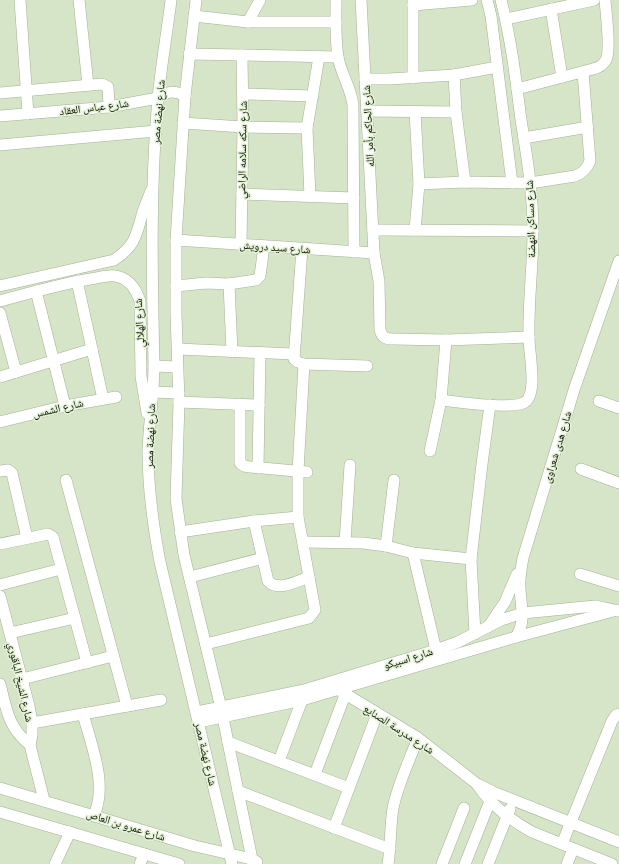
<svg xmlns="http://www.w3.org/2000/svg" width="619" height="864" font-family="Ubuntu,'Noto Naskh Arabic',sans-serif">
	<rect width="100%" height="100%" fill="#d6e4c7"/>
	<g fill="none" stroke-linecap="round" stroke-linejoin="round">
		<!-- minor casing -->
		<g stroke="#a3b195" stroke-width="12">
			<g id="minor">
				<path d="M20,0l8,114"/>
				<path d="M79,0l9,85"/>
				<path d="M171,0c-4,33 -10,66 -13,99 -8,88 -6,177 -4,265 0,29 -5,58 -6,87 0,38 5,74 12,111l72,302"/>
				<path d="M196,0l-11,96 -9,144v74l3,88 -3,97 8,56 37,153 32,156"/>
				<path d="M336,0c0,19 -1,38 2,57 3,17 13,31 15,48l1,147"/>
				<path d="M361,0l13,253 5,28 1,49c2,7 5,9 13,9l53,1 83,-3"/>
				<path d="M487,0l4,16 21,167"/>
				<path d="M413,5l59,-5"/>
				<path d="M551,9l11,68"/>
				<path d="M194,16l54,6h88"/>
				<path d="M506,19l88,-19"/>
				<path d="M248,22l12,-22"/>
				<path d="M189,54l149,3"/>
				<path d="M454,75l43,-8"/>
				<path d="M413,78v-78"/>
				<path d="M365,79h24l65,-4 2,37 9,70"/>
				<path d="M517,89l76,-20c5,-1 10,-4 13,-9 5,-10 0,-47 -1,-60"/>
				<path d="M0,93l102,-9 6,3 1,20"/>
				<path d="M243,94l70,2"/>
				<path d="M367,111l89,1"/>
				<path d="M0,116l109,-9 49,-9c9,-7 17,-8 27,-2"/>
				<path d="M183,123l60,4 64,1"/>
				<path d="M524,138l64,-11"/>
				<path d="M0,145l156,-14"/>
				<path d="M419,184l46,-2 65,1 45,-7c8,-3 12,-7 15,-15l-7,-89"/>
				<path d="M242,194l112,4"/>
				<path d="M310,196l-3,-68 12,-71"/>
				<path d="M373,230l160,1"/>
				<path d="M415,230l4,-46 -4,-72"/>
				<path d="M176,240l198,13"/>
				<path d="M241,245l2,-118 -1,-72"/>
				<path d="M302,249l-8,110 4,3 5,2 64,2"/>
				<path d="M77,281l26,118"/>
				<path d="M229,284l3,68"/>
				<path d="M0,286l114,-26c20,-13 22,-23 28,-45 2,-8 6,-16 9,-24"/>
				<path d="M176,286l30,-3 23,1 27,-4 4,-4 4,-30"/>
				<path d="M36,291l29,115"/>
				<path d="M0,301c30,-8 60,-17 90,-22 8,-1 17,-4 25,-3 14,2 21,13 25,25l1,75 6,37"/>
				<path d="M0,313l16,59"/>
				<path d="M178,349l115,5"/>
				<path d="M154,366l23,1"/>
				<path d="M0,377l92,-28"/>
				<path d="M152,392l27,1"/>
				<path d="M441,400c15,2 73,10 84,2 13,-9 4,-49 4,-64 -1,-36 4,-71 4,-107 0,-37 -6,-74 -12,-111 -5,-40 -10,-81 -20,-120"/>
				<path d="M599,401l20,7"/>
				<path d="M179,402l80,3"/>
				<path d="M240,404v59l4,3 6,1 57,5"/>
				<path d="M0,422l65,-16 51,-9"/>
				<path d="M430,451l11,-51 5,-60"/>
				<path d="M258,468l2,-114"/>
				<path d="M581,469l38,14"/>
				<path d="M0,471l8,-1 4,3 15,65"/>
				<path d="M66,480l61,226"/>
				<path d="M254,521l14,60c10,11 29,0 41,-4"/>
				<path d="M180,532l74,-11 44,-4"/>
				<path d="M303,542l60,1 23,3 27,7 58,6"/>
				<path d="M345,542l5,-77"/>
				<path d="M0,544l48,-10 5,3 34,126"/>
				<path d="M386,546l8,-66"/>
				<path d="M413,553l23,97"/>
				<path d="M580,574l39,12"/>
				<path d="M190,577l73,-19"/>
				<path d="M0,585l61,-16"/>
				<path d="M0,596l29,110 3,17v12l-2,10 14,55"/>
				<path d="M488,627l17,-25 12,-28"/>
				<path d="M10,633l65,-15"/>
				<path d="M475,634l-4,-75 11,-95 8,-59"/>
				<path d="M516,637c10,-15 5,-30 4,-48 -1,-10 1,-20 3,-31l51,-168 45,-129"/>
				<path d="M206,644l103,-26 6,-8 -17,-93v-46l6,-107"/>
				<path d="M22,679l91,-23"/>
				<path d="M0,684c7,27 8,43 30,61"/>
				<path d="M339,690l79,48 59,46 16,8 126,50"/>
				<path d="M197,712l107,-22 132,-40 22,-8 43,-22 22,-7 72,-7 24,5"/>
				<path d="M83,714c8,30 25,71 11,101"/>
				<path d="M199,722l103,-22 214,-63 101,-27"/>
				<path d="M32,723l129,-23"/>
				<path d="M228,742l121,46"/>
				<path d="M279,761l23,-61 1,-6"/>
				<path d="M315,774l30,-79"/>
				<path d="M477,784c13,21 34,36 55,48l80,32"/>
				<path d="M0,788l195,58 57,13 5,3"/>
				<path d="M238,791l152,58"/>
				<path d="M0,812l179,52"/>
				<path d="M334,828l43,-114"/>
				<path d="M562,844l50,-123 4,-6 3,-1"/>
				<path d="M55,864l15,-32"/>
				<path d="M140,864l4,-10"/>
				<path d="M388,864c3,-18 2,-37 5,-56 5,-24 16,-47 25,-70"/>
				<path d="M442,864l22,-56"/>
				<path d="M465,864l27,-68"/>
				<path d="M488,864l22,-55"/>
				<path d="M567,864l6,-15"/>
			</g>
		</g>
		<!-- minor -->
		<use href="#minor" stroke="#fff" stroke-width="11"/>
	</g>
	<g text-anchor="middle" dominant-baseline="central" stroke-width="3" stroke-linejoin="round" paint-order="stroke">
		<!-- street labels -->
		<g font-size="11" fill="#0e1309" stroke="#e3f1d4">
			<text transform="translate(94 107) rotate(-7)">شارع عباس العقاد</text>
			<text transform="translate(158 112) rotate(-85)">شارع نهضة مصر</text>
			<text transform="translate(368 126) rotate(-93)">شارع الحاكم بأمر الله</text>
			<text transform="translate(242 150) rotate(-89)">شارع سكه سلامه الراضي</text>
			<text transform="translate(530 219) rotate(-92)">شارع مساكن النهضة</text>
			<text transform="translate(275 247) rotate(4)">شارع سيد درويش</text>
			<text transform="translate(139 323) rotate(-93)">شارع الهلالي</text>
			<text transform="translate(58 408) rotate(-13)">شارع الشمس</text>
			<text transform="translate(150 436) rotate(-88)">شارع نهضة مصر</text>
			<text transform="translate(557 447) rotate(-73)">شارع هدى شعراوى</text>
			<text transform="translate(408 658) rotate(-17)">شارع اسبيكو</text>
			<text transform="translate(21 682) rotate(77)">شارع الشيخ الباقوري</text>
			<text transform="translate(399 729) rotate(33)">شارع مدرسة الصنايع</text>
			<text transform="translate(206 754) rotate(77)">شارع نهضة مصر</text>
			<text transform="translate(126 825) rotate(17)">شارع عمرو بن العاص</text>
		</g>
	</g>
</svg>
